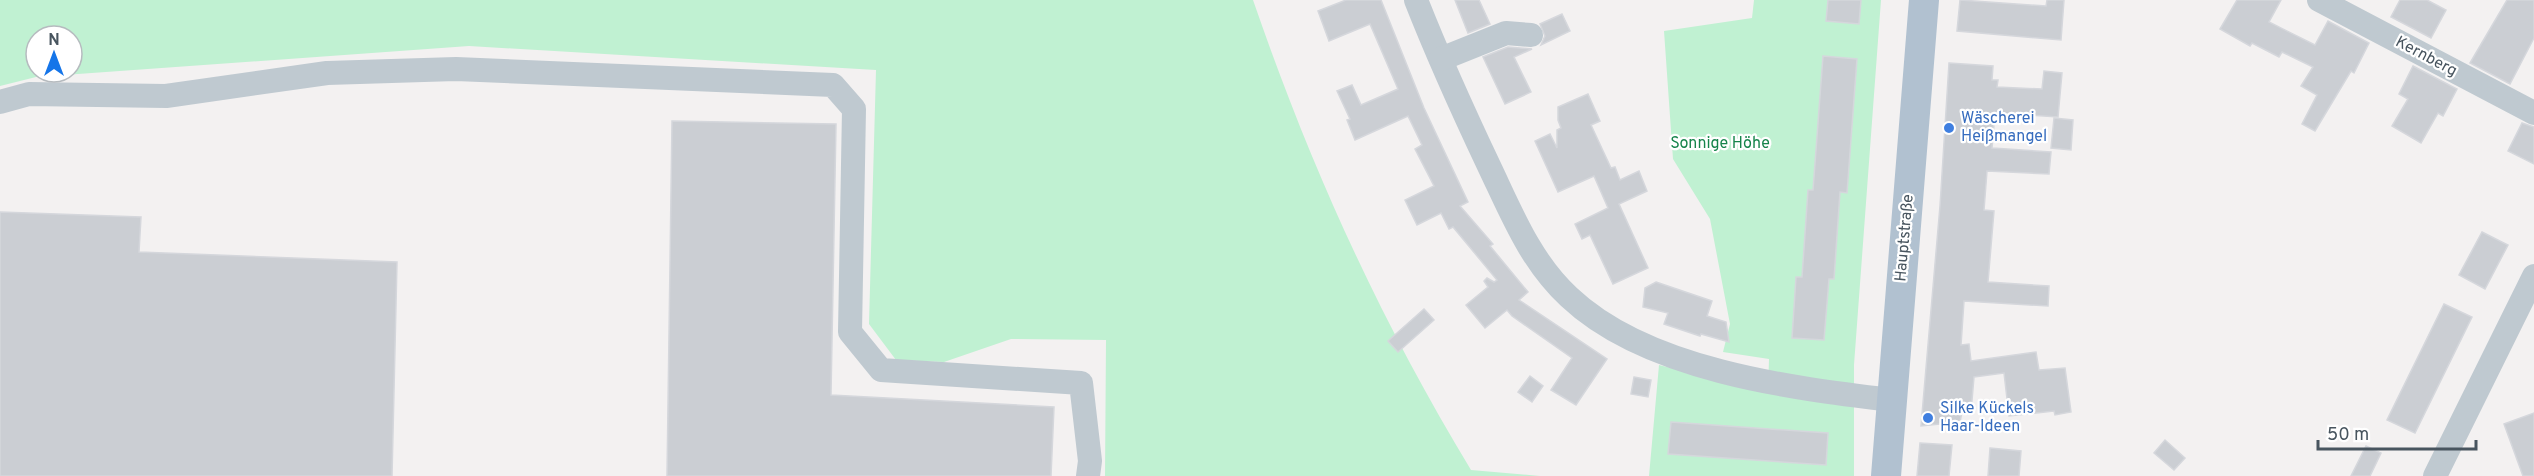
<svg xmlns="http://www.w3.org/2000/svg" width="2534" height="476" font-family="Overpass,sans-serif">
	<rect width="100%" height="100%" fill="#f3f1f1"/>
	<!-- green -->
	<g fill="#c0f1d2" fill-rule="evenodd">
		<path d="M0,0h1253c58,168 126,318 218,470l69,6h-435l1,-136 -95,-1 -67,23 -48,-2 -27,-36 7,-254 -407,-24 -433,31 -36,9zM36,36h36v36h-36z"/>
		<path d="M1754,0h127l-27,365v111h-205l10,-111 109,27 1,-33 -46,-7 7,-28 -20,-105 -37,-60 -9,-128 88,-13z"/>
	</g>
	<!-- building -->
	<g fill="#cbced3" stroke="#d5d7dc" stroke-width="1.5">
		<path d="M1346,0h35l43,108 44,94 -8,4 33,38 -3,2 38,46 -9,8 88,59 -31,46 -25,-15 21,-32 -60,-42 -5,-6 -22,18 -19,-23 22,-18 -4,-6 3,-3 7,4 3,-2 -44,-53 -4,2 -8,-16 -24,12 -12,-25 29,-14 -19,-37 7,-4 -14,-29 -53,24 -8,-20 3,-1 -13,-28 15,-6 9,20 37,-16 -28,-65 -41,17 -11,-30z"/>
		<path d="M1455,0h24l11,24 -22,9z"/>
		<path d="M1828,0h33l-2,24 -33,-3z"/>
		<path d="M1960,0l86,6 1,-6h17l-3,40 -104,-9z"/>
		<path d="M2237,0h44l-12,22 46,23 13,-24 41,22 -15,30 -3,-2 -36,60 -13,-7 15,-29 -16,-9 12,-19 -31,-15 -3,5 -27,-14 -2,3 -30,-17z"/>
		<path d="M2400,0h27l19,10 -15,28 -40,-21z"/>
		<path d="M2507,0h27v38l-24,46 -40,-21z"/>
		<path d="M1562,14l8,17 -29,14 4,-9 -5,-12z"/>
		<path d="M1508,47l24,2 -18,8 17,35 -26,12 -22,-47z"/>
		<path d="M1823,56l34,3 -10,134 -7,-1 -6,87h-5l-5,61 -32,-2 4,-61h6l6,-87h5z"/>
		<path d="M1949,63l44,3 -1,14h6l-1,7 45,2 2,-18 18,2 -4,44 -63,-4 -3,35 59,4 -2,22 -62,-3 -3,39 10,1 -6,71 61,4 -1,20 -84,-5 -3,44 8,-1 2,17 65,-9 3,18 26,-2 6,44 -16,3 -1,-4 -45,5 -5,-43 -30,4 -3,35h-9l-2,10 -39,4 19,-220z"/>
		<path d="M2413,66l44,23 -14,27 -5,-3 -17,30 -29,-17 16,-27 -9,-5z"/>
		<path d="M1588,94l12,27 -9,4 20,43 4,-1 5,13 19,-9 8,20 -28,13 29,64 -35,16 -23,-49 -8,4 -7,-15 33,-16 -14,-32 -36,16 -23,-51 15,-7 7,14v-18l4,-2 -3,-8v-13z"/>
		<path d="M2054,118l19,2 -2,30 -20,-2z"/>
		<path d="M672,121l164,3 -5,271 223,12 -3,69h-384z"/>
		<path d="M2522,123l12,4v37l-26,-13z"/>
		<path d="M0,212l141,5 -2,35 258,10 -5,214h-392z"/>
		<path d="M2482,232l26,13 -23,44 -26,-14z"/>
		<path d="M1656,282l56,19 -5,15 19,6 3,20 -28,-8 -1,2 -36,-12 4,-11 -25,-6 2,-19z"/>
		<path d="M2444,304l28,13 -57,116 -28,-13z"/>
		<path d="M1424,309l10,11 -36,32 -10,-11z"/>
		<path d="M1530,376l13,10 -11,16 -14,-10z"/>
		<path d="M1634,377l17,3 -3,17 -17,-3z"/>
		<path d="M2534,413v63h-11l-19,-52z"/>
		<path d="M1671,422l157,11 -2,32 -158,-11z"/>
		<path d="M2165,440l20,18 -11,12 -20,-17z"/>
		<path d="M1920,443l32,2 -3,31h-32z"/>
		<path d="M2366,446l15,7 -11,23h-19z"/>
		<path d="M1990,448l31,3 -2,25h-31z"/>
	</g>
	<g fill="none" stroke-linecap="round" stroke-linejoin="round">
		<!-- minor -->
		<g stroke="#bfc9d0" stroke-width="24">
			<path d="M1416,0c22,56 47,111 73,166 22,46 41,95 80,131 77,73 221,91 323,103"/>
			<path d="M2319,0l215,113"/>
			<path d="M1441,59l65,-26 25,2"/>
			<path d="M0,102l29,-8 137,2 161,-23 129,-4 377,16 21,24 -4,223 31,38 200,13 9,78 -2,15"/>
			<path d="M2435,476l99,-200"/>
		</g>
		<!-- major -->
		<path stroke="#b1c1d0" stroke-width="30" d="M1886,476l38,-476"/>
	</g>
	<!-- markers -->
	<g fill="#3f7fe0" stroke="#fff" stroke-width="2">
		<circle cx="1949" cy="128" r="6"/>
		<circle cx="1928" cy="418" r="6"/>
	</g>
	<g text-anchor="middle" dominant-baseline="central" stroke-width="4.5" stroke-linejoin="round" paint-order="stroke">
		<!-- street labels -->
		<g font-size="16" fill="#48555f" stroke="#fff">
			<text transform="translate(2426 57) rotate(28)">Kernberg</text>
			<text transform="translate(1905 238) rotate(-85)">Hauptstraße</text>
		</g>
		<!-- shop labels -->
		<g font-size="16" fill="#366cbe" stroke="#fff" text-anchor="start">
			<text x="1961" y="119">Wäscherei<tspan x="1961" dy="18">Heißmangel</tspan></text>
			<text x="1940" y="409">Silke Kückels<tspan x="1940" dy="18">Haar-Ideen</tspan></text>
		</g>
		<!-- park labels -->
		<g font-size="16" fill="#16844b" stroke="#fff">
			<text x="1720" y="144">Sonnige Höhe</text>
		</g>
	</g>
	<!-- north arrow -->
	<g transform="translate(54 54)"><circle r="28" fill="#ffffff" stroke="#b6bbbf" stroke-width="1.5"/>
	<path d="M0-4.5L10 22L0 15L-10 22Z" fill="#1575e9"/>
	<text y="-9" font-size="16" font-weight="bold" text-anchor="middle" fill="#48555f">N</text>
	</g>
	<!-- scale -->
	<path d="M2318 440v9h158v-9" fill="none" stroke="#48555f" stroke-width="3"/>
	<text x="2327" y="440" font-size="18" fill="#48555f" stroke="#ffffff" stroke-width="4.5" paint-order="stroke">50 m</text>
</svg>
